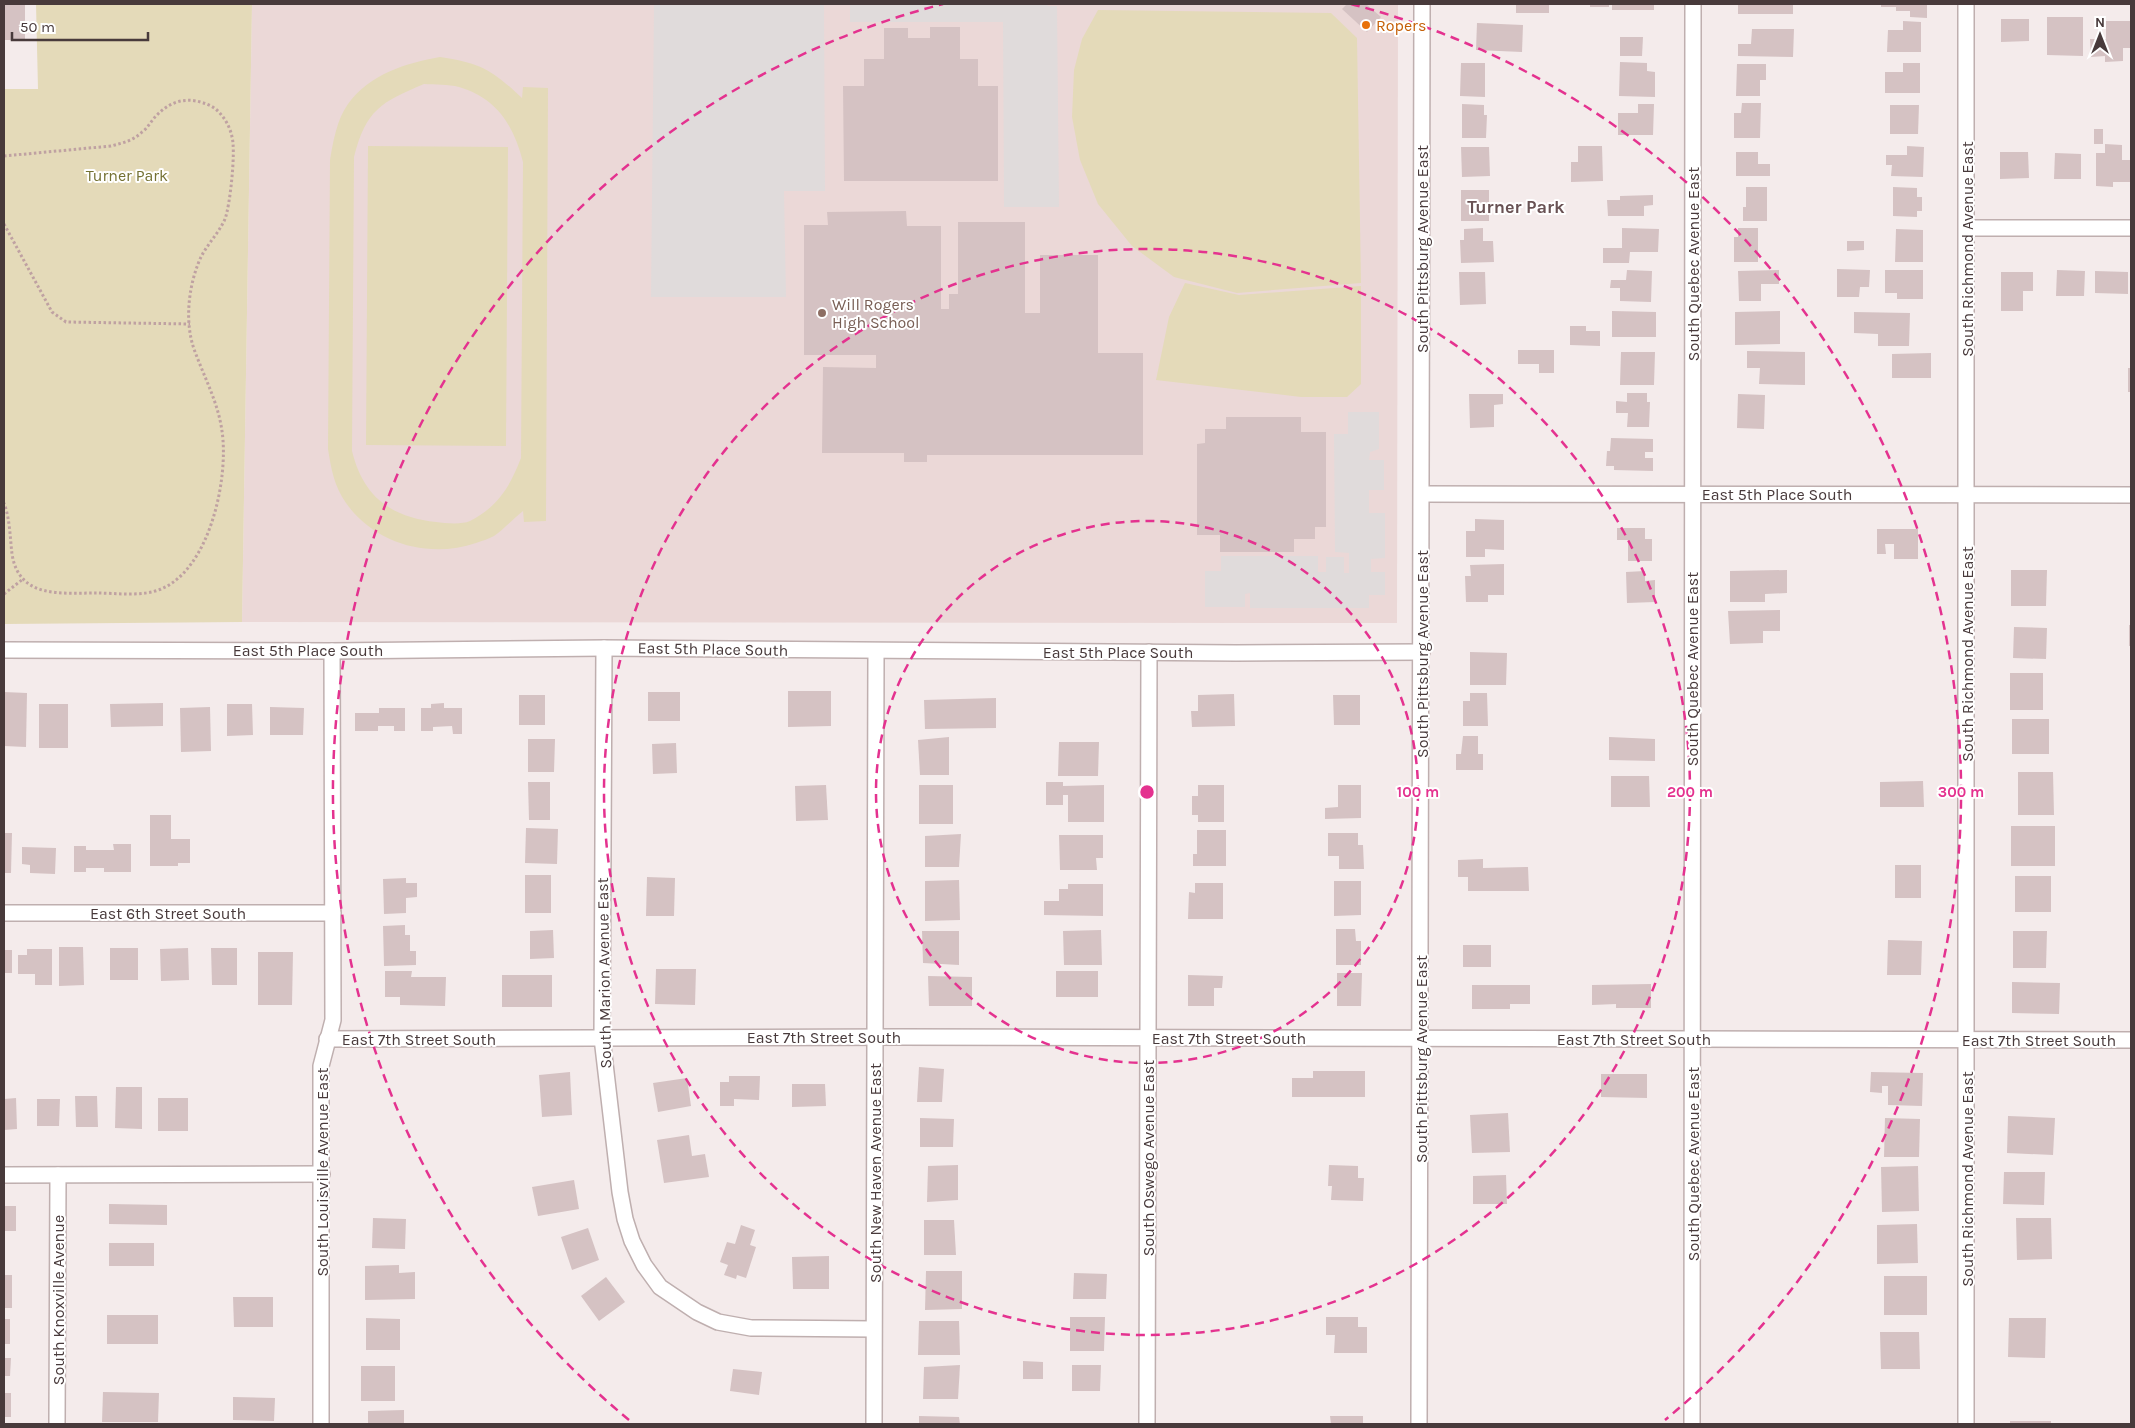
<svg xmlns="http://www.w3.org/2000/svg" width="2135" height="1428" font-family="Karla,sans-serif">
	<rect width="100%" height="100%" fill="#f4ebeb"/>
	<!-- education -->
	<path fill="#ebd8d7" d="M252,4h1146l-1,619 -1155,-1z"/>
	<!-- green -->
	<g fill="#e4dab9" fill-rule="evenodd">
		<path d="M36,4h216l-10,618 -238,2v-535h34z"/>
		<path d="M1098,10l233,3 26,25 4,245 -124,10 -63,-16 -42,-31 -34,-42 -18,-44 -8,-43 2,-47 8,-31z"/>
		<path d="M440,57c41,6 52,13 82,41l1,-11 25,1 -2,433 -22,1 -1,-11c-10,8 -19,18 -29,25 -5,3 -13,5 -18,7 -47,16 -101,1 -130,-40 -12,-17 -15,-35 -18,-54l2,-289c3,-18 7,-41 18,-56 22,-30 58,-41 92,-47zM424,84c11,1 24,0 35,3 38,11 55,39 64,75l-2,296c-11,28 -22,48 -51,63 -9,4 -25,2 -34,1 -46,-5 -73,-26 -84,-71l2,-294c12,-47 27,-55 70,-73z"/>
		<path d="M368,146l140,1 -2,299 -140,-1z"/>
		<path d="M1185,283l54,12 122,-9v98l-14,13h-46l-145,-17 13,-63z"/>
	</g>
	<!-- parking -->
	<g fill="#e0dbdb">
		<path d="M654,4h170l1,187h-41l2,106h-135z"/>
		<path d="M850,4h196l2,2h9l2,201h-55l-1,-185h-153z"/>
		<path d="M1348,412h31v37l-9,3 -1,8h15v30h-15v23h16v45l-14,1v13h14v23h-16v13h-119v-15l-5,1v13h-40v-36h16v-15h97v16h8v-15h18v16h5v-20l-14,-1 -1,-118h14z"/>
	</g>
	<!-- building -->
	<g fill="#d5c2c3">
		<rect x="4" y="4" width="21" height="36"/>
		<path d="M1347,4h19l15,13 -14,15 -25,-23z"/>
		<rect x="1516" y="4" width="33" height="9"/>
		<rect x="1590" y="4" width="19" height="3"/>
		<rect x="1612" y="4" width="42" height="6"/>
		<rect x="1738" y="4" width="55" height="10"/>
		<path d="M1881,4l46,1v13l-17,-1v-6h-14v-4h-15z"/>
		<path d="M2047,17h36v39l-36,-1z"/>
		<path d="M2001,19h28v22l-28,1z"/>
		<path d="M1903,21l18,1v30h-34l1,-22h15z"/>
		<path d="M2106,21h25v27h-8v13l-18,1v-6l-14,1 -1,-18h16z"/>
		<path d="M1477,23l46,2 -1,27 -46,-2z"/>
		<path d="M930,27h30v32h18v27h20v95h-154l-1,-95h21v-27h20v-31h24v10h22z"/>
		<path d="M1752,29h42l-1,28 -55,-1v-12h13z"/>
		<path d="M1620,37h23l-1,19h-22z"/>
		<path d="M1620,62l27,1v8l8,1v25l-36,-1z"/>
		<path d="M1461,63h24v34l-25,-1z"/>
		<path d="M1903,63h17v30h-35v-21h18z"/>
		<path d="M1737,64h29v16h-6v16h-24z"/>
		<path d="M1742,103h19l-1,35h-26v-25h7z"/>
		<path d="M1462,104l22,1v10h3l-1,23h-24z"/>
		<path d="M1638,104h16l-1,31h-35v-22h20z"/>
		<path d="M1890,105h29l-1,29h-28z"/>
		<rect x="2094" y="129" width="9" height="15"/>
		<path d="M2105,144l17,1v15h9v22h-18v5l-17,-1v-33h9z"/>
		<path d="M1578,146h24l1,35 -32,1v-20h7z"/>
		<path d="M1907,146l17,1 -1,30 -32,-1 1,-11h-6v-10h21z"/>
		<path d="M1461,147h28l1,29 -28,1z"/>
		<path d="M1736,152h22v12h12v12h-34z"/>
		<path d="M2000,152h28l1,26 -29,1z"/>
		<path d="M2055,153l26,1v25h-27z"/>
		<path d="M1746,187h21v34h-24v-14h3z"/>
		<path d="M1893,187l24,1v9h5v14h-5v6l-24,-1z"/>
		<rect x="1461" y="190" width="28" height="31"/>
		<path d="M1653,195v10l-9,1v10h-36l-1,-16h13v-4z"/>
		<path d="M906,211l1,15h34v83h8v-15h9v-72h67v91h15v-58h58v98h45v102h-216v7h-23v-9h-82l1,-86 53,1v-13h-72v-130h24l-1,-13z"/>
		<path d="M1483,228v13h10l1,21 -33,1 -1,-23h4v-11z"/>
		<path d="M1622,228l37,1 -1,23h-28l-1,11h-26v-15h19z"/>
		<path d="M1738,228h20v34h-24v-25h4z"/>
		<path d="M1896,229l27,1v32h-28z"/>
		<path d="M1847,241h17v9l-17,1z"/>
		<path d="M1837,269l33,1 -1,17h-9l-1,10h-22z"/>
		<path d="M1627,270l25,1 -1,31 -31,-1v-13h-10l1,-8h15z"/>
		<path d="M1779,270v14h-18v17h-22l-1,-30z"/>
		<path d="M1885,270h38v29h-26v-6h-12z"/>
		<path d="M2057,270l28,1 -1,25h-28z"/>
		<path d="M2095,271l33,1v22l-33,-1z"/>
		<path d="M1459,272h26l1,32 -26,1z"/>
		<path d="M2001,272h32v19h-10v20h-22z"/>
		<path d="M1612,311l44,1v25h-44z"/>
		<path d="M1780,311v33l-45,1v-33z"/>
		<path d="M1854,312l56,1 -1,33h-31v-12l-24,-1z"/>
		<path d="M1570,326h16v5h14v15l-30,-1z"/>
		<path d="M1518,350h36v23h-15v-9h-21z"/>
		<path d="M1747,351l58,1v33l-46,-1 1,-16h-13z"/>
		<path d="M1621,352h34l-1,33h-34z"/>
		<path d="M1931,353v25h-39v-24z"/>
		<rect x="2128" y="368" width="3" height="24"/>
		<path d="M1627,393h20v9h3l-1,25h-22l1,-14h-12v-12l11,1z"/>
		<path d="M1469,394h34v10l-9,1v22l-24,1z"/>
		<path d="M1738,394l27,1 -1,34 -27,-1z"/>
		<path d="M1226,417h75v15h25v95h-11v12h-21v13h-74v-17h-23v-91l8,-1v-14h21z"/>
		<path d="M1611,438l42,1v13h-8v6h8v13l-39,-1v-4h-8l1,-15h3z"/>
		<path d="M1475,519l29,1v30l-19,-1v8h-19v-26h9z"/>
		<path d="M1617,528h28v11h7v22h-24v-21h-11z"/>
		<path d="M1877,529h41v30h-24v-15h-9l1,10h-9z"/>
		<path d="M1504,564v31h-16v7h-22l-1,-26h6l-1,-11z"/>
		<path d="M1787,570v23l-22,1v8h-35v-31z"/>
		<path d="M2011,570h36l-1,36h-35z"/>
		<path d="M1645,571v10l10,-1v22l-28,1 -1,-31z"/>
		<path d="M1780,610v21h-17v12l-33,1 -2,-33z"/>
		<rect x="2129" y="625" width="2" height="21"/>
		<path d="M2014,627l33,1 -1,31 -33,-1z"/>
		<path d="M1470,652l37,1 -1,32h-36z"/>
		<rect x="2010" y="673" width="33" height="37"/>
		<path d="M788,691h43v35l-43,1z"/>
		<path d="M4,692l23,1 -1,54 -22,-1z"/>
		<rect x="648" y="692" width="32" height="29"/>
		<path d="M1470,693h17l1,33h-25v-25h7z"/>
		<path d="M1234,694l1,32 -43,1 -1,-16h7v-16z"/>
		<rect x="519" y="695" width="26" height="30"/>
		<path d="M1333,695h27v30h-26z"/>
		<path d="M996,698v30l-71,1 -1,-29z"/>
		<path d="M163,703v23l-52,1 -1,-23z"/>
		<path d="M444,703v5h18v26h-9l-1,-8 -19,1v4h-12v-23h10v-4z"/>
		<rect x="39" y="704" width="29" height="44"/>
		<path d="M227,704h25l1,31 -26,1z"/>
		<path d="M210,707l1,44 -30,1 -1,-44z"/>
		<path d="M270,707l34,1 -1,27h-33z"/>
		<path d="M379,708h26v23h-11v-5h-16v5h-23v-18h24z"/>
		<rect x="2012" y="719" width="37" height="35"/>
		<path d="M1463,736h15v18h5v16h-27v-16h5z"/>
		<path d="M949,737v38h-29l-2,-35z"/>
		<path d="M1609,737l46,2v22l-46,-1z"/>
		<path d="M528,739h27l-1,33h-26z"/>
		<path d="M1059,742h40l-1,34h-40z"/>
		<path d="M676,743l1,30 -24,1 -1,-30z"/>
		<path d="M2018,772h35l1,43h-36z"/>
		<path d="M1611,776h38l1,31h-39z"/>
		<path d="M1923,781l1,26h-44v-25z"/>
		<path d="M528,782h22v38h-21z"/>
		<path d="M1046,782h17v4l41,-1v37h-36v-27h-5v10h-17z"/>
		<path d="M826,785l2,35 -32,1 -1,-35z"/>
		<rect x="919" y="785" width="34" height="39"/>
		<path d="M1198,785h26v37h-26v-7h-6v-19h6z"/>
		<path d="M1338,785h23v33l-36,1v-11l13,-1z"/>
		<path d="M150,815h21v24h19v24h-12v3h-28z"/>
		<rect x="2011" y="826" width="44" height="40"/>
		<path d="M526,828l32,1 -1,35 -32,-1z"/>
		<path d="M1197,830h29v36h-33v-12h4z"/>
		<path d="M4,833h8l-1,40h-7z"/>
		<path d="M1328,833h30v12h5l1,24h-25v-13h-11z"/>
		<path d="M961,834l-2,33h-34v-31z"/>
		<path d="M1059,835h44v23h-7l1,12h-37z"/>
		<path d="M113,844h18v28h-27v-4h-18v4h-12v-26h12v4h28z"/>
		<path d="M22,847l34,1 -1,26 -25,-1v-8l-8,-1z"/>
		<path d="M1483,859v9l45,-1 1,24h-61v-14h-10v-17z"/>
		<rect x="1895" y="865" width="26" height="33"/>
		<rect x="525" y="875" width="26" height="38"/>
		<rect x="2015" y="876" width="36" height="36"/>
		<path d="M647,877l28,1 -1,38h-28z"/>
		<path d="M406,878v5h11v14l-11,1v15l-22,1 -1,-35z"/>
		<path d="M959,880l1,40 -35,1v-40z"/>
		<path d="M1334,881h27v34l-27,1z"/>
		<path d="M1195,883h28v36h-35l1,-27 6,1z"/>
		<path d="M1068,884h35v32l-59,-1v-14h15v-12h9z"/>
		<path d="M405,925v10h5v16h6v14l-32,1 -1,-40z"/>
		<path d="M1336,929h19l1,12h5v24h-25z"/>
		<path d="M553,930l1,28 -24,1v-28z"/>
		<path d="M1101,930l1,35h-38l-1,-34z"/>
		<path d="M922,931h37v34l-36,-2z"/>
		<path d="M2013,931h34l-1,37h-33z"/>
		<path d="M1888,940l34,1 -1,34h-34z"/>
		<rect x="1463" y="945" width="28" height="22"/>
		<path d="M59,947h24l1,38 -25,1z"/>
		<rect x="110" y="948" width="28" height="32"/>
		<path d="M188,948l1,32 -28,1 -1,-32z"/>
		<path d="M211,948h26v37h-25z"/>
		<path d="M27,949h25v36h-17v-11h-17v-19h9z"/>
		<rect x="4" y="950" width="8" height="23"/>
		<path d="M258,952h35l-1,53h-34z"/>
		<path d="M656,969h40l-1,36 -40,-1z"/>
		<path d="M385,971h27l-1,6h35l-1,29 -45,-1v-8h-15z"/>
		<rect x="1056" y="971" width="42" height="26"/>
		<path d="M1337,973h25l-1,33h-24z"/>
		<rect x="502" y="975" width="50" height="32"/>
		<path d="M1188,975l35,1 -1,12h-8v18h-26z"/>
		<path d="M928,976l44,1v29h-43z"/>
		<path d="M2012,982l48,1 -1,31 -47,-1z"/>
		<path d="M1651,984v24h-35v-4l-24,1v-20z"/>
		<path d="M1472,985h58v19h-20v5h-38z"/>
		<path d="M919,1067l25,2 -2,33h-25z"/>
		<path d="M1313,1071h52v26h-73v-19h21z"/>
		<path d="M570,1072l2,43 -30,2 -3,-42z"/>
		<path d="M1871,1072l52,1 -1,33 -34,-1v-19h-6v7l-12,-1z"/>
		<path d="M1601,1074h46v24l-46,-1z"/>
		<path d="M729,1076h31l-1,24 -25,-1v7h-14v-24h9z"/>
		<path d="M687,1078l4,28 -33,6 -5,-29z"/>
		<path d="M792,1084h33l1,22 -34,1z"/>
		<path d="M116,1087h26v42l-27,-1z"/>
		<path d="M75,1096h22l1,31h-22z"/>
		<path d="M16,1098l1,31 -13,1v-31z"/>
		<rect x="158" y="1098" width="30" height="33"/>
		<path d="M37,1099h23l-1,27h-22z"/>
		<path d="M1508,1113l2,39 -38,1 -2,-38z"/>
		<path d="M2008,1116l47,2 -2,37 -46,-2z"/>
		<path d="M920,1118l34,1 -1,28h-33z"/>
		<path d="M1885,1118l35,1 -1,38h-35z"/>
		<path d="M689,1135l3,21 13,-2 4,23 -45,6 -7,-43z"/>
		<path d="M958,1165v35l-31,2 1,-36z"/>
		<path d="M1329,1165l29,1v12h6l-1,23 -32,-1 1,-14h-4z"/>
		<path d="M1918,1166l1,45 -37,1 -1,-45z"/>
		<path d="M2004,1172h41l-1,33 -41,-1z"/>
		<path d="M1506,1175l1,29h-34v-28z"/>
		<path d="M574,1180l5,29 -41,7 -6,-29z"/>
		<path d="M109,1204l58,1v20l-58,-1z"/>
		<rect x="4" y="1206" width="12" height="25"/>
		<path d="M373,1218l33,1 -1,30 -33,-1z"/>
		<path d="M2016,1218h35l1,41 -35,1z"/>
		<path d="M924,1220h30l2,35h-32z"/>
		<path d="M1917,1224l1,39 -41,1v-39z"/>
		<path d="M741,1225l14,5 -5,15 6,2 -10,31 -9,-3 -1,4 -12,-4 4,-10 -8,-3 7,-20 8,2z"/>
		<path d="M588,1228l11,32 -27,10 -11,-33z"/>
		<rect x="109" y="1243" width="45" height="23"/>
		<path d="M829,1256v33h-36l-1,-32z"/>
		<path d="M399,1265v8l16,-1v27l-50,1v-34z"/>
		<path d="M926,1271h36v38l-37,1z"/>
		<path d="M1074,1273l33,1 -1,25h-33z"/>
		<rect x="4" y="1275" width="8" height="33"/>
		<rect x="1884" y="1276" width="43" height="39"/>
		<path d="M606,1277l19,25 -26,19 -18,-25z"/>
		<path d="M233,1297h40v30h-39z"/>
		<rect x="107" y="1315" width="51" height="29"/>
		<path d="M1070,1317h35l-1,34h-34z"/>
		<path d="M1326,1317h32v10h9v26h-33l1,-18h-9z"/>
		<path d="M366,1318l34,1v31h-34z"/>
		<path d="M2009,1318h37l-1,40 -37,-1z"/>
		<rect x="4" y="1319" width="6" height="25"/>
		<path d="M919,1321h40l1,34h-42z"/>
		<path d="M1880,1332h39l1,37h-39z"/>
		<path d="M4,1358h7l-1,18h-6z"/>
		<path d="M1023,1361l20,1v17h-20z"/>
		<path d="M960,1365l-2,34h-35l1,-32z"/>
		<path d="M1072,1365h29l-1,26h-28z"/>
		<rect x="361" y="1366" width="34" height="35"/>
		<path d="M733,1369l29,3 -3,23 -29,-4z"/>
		<path d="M103,1392l56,1 -1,29h-56z"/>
		<rect x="4" y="1393" width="7" height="24"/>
		<path d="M233,1397l42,1 -1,23 -41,-1z"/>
		<path d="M404,1410v14h-36v-13z"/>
		<path d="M919,1416l40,1 1,7h-41z"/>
		<path d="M1330,1416h33v8h-32z"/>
		<rect x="2010" y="1421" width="41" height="3"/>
	</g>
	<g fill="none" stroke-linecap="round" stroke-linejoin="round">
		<!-- minor casing -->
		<g stroke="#bfafaf" stroke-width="18">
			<g id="minor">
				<path d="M1966,4v1420"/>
				<path d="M1967,228h164"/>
				<path d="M1422,494l709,1"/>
				<path d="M604,648l-2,390 18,154 5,27 7,22 12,24 16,22 37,25 21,10 33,6 122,1"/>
				<path d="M4,650l328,1 272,-3 632,5 186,-1"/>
				<path d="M4,913h329"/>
				<path d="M327,1039l573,-2 1231,3"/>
				<path d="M4,1175l318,-1"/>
				<path d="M57,1424l1,-249"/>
				<path d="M321,1424v-358l12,-46 -1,-369"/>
				<path d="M874,1424l2,-772"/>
				<path d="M1147,1424l2,-772"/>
				<path d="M1419,1424l3,-1420"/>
				<path d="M1692,1424l1,-1420"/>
			</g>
		</g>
		<!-- path -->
		<g stroke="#bfa1a2" stroke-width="3" stroke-dasharray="2.5 2.5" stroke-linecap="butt">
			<path d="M4,156l107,-10c11,-3 22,-5 31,-14 6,-4 9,-11 14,-16 16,-17 34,-20 55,-10 11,6 19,20 21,31 4,14 -2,69 -7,82 -7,16 -21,28 -27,45 -10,26 -13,59 -4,85 10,28 24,53 28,82 7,47 -12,138 -61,158 -19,8 -45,4 -65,4 -35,0 -77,6 -84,-39 -2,-17 -2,-35 -8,-51"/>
			<path d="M4,224l48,88 14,10 124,2"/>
			<path d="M4,594l19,-15"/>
		</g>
		<!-- minor -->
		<use href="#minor" stroke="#fff" stroke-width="15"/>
	</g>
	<!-- distance rings -->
	<g fill="none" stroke="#e4328f" stroke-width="2.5" stroke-dasharray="9 6">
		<circle cx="1147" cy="792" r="271"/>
		<circle cx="1147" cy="792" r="543"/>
		<path d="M629 1420A814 814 0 0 1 943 4M1351 4A814 814 0 0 1 1665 1420"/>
	</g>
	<!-- markers -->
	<circle fill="#e8710a" stroke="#fff" stroke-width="2" cx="1366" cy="25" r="5"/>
	<circle fill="#8d6e63" stroke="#fff" stroke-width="2" cx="822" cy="313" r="5"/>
	<g text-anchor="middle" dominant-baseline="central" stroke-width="4" stroke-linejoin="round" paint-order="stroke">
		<!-- food labels -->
		<g font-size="16" fill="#c56008" stroke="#fff" text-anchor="start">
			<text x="1376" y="25">Ropers</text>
		</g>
		<!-- park labels -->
		<g font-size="16" fill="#747132" stroke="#fff">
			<text x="127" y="175">Turner Park</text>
		</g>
		<!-- street labels -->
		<g font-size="16" fill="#483a3b" stroke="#fff">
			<text transform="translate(1422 249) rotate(-90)">South Pittsburg Avenue East</text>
			<text transform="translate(1967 249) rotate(-90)">South Richmond Avenue East</text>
			<text transform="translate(1693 264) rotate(-90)">South Quebec Avenue East</text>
			<text x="1777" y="494">East 5th Place South</text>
			<text transform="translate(713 649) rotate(1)">East 5th Place South</text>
			<text x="308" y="650">East 5th Place South</text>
			<text x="1118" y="652">East 5th Place South</text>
			<text transform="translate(1422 654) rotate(-90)">South Pittsburg Avenue East</text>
			<text transform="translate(1967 654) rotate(-90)">South Richmond Avenue East</text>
			<text transform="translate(1692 669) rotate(-90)">South Quebec Avenue East</text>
			<text x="168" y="913">East 6th Street South</text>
			<text transform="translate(604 973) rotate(-91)">South Marion Avenue East</text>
			<text x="824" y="1037">East 7th Street South</text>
			<text x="1229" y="1038">East 7th Street South</text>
			<text x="419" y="1039">East 7th Street South</text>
			<text x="1634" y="1039">East 7th Street South</text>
			<text x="2039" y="1040">East 7th Street South</text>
			<text transform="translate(1421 1059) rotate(-90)">South Pittsburg Avenue East</text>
			<text transform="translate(1148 1158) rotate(-90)">South Oswego Avenue East</text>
			<text transform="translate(1693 1164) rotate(-90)">South Quebec Avenue East</text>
			<text transform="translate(322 1172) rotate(-90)">South Louisville Avenue East</text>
			<text transform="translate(875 1173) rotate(-90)">South New Haven Avenue East</text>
			<text transform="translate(1967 1179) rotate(-90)">South Richmond Avenue East</text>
			<text transform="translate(58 1300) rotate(-90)">South Knoxville Avenue</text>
		</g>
		<!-- education labels -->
		<g font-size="16" fill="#785e54" stroke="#fff" text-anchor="start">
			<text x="832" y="304">Will Rogers<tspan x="832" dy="18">High School</tspan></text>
		</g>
		<!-- neighbourhood labels -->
		<g font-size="18" font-weight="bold" fill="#695254" stroke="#fff">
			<text x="1516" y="207">Turner Park</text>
		</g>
	</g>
	<circle cx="1147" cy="792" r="8" fill="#e4328f" stroke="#fff" stroke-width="2.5"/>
	<g font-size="15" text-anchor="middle" font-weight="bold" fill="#e4328f" stroke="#fff" stroke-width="4" stroke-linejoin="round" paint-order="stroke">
		<text x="1418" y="797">100 m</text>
		<text x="1690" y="797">200 m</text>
		<text x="1961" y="797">300 m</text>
	</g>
	<!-- border -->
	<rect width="2135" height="1428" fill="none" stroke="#483a3b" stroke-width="10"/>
	<!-- north arrow -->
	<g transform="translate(2100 35)" stroke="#ffffff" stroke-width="4" paint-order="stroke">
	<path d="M0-4L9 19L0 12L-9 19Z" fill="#483a3b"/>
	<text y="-8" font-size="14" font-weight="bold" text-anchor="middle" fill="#483a3b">N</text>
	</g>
	<!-- scale -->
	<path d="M12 32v8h136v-8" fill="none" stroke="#483a3b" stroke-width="2.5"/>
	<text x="20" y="32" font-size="15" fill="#483a3b" stroke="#ffffff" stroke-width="4" paint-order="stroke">50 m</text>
</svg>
